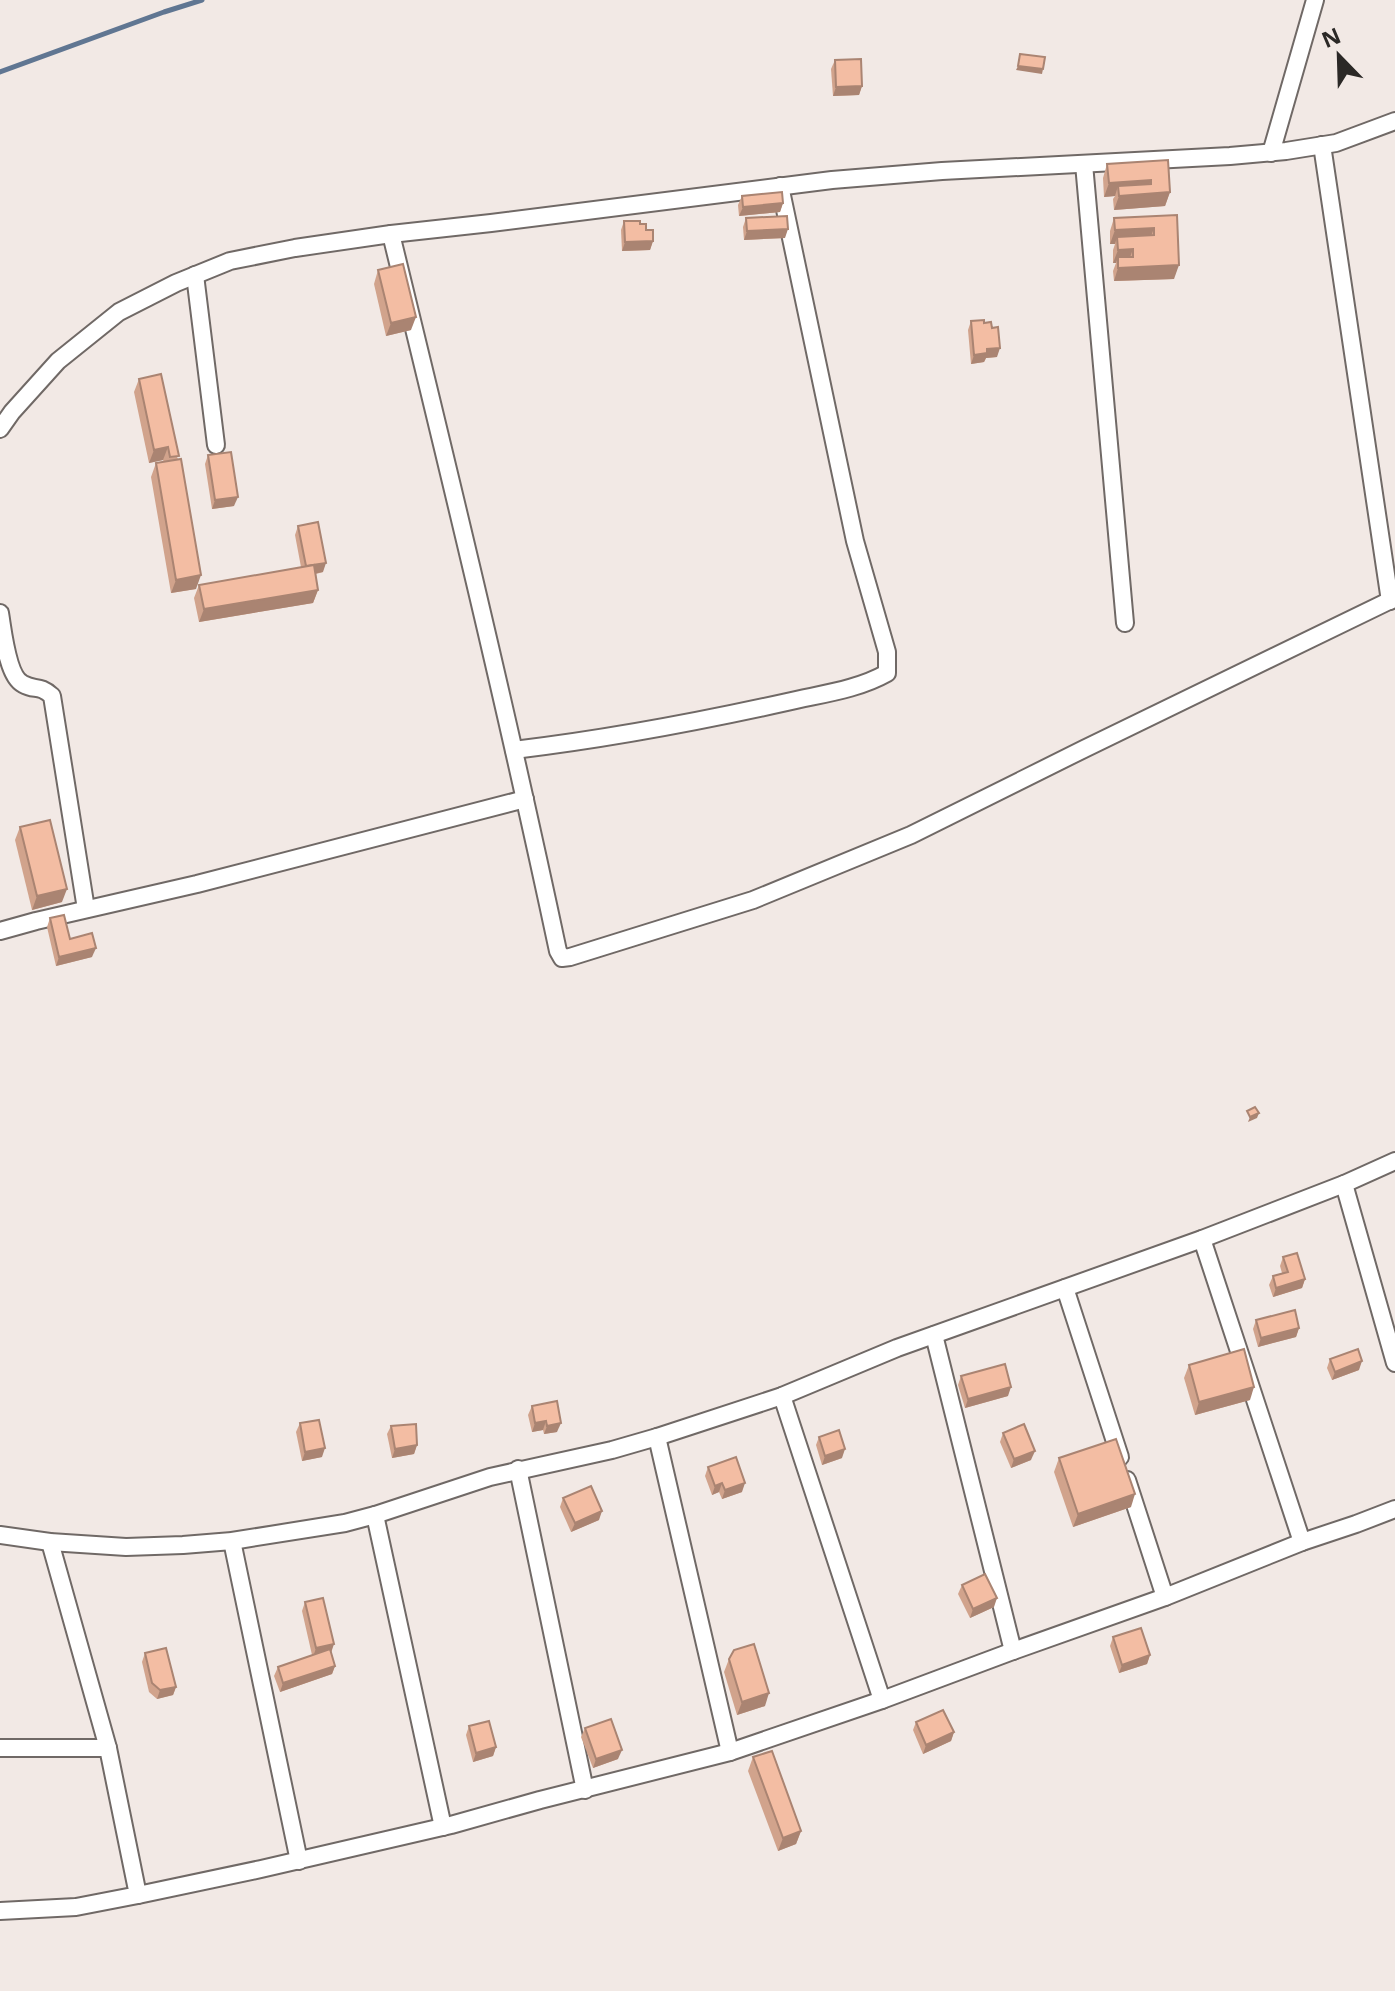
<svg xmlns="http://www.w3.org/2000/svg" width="1395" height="1991" font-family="'Noto Sans',sans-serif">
	<rect width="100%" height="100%" fill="#f2e9e5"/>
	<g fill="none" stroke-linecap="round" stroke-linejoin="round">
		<!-- stream -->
		<path stroke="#607692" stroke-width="5" d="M0,72l164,-60 38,-12"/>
		<!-- minor casing -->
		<g stroke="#706966" stroke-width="20">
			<g id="minor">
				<path d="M1322,145l68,456"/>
				<path d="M1271,153l44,-153"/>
				<path d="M1084,164l41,459"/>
				<path d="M391,234c58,238 116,477 167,717l4,7 8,-1 183,-57 158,-65 173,-86 311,-151"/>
				<path d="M195,275l21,170"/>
				<path d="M0,429l12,-17 46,-51 61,-49 57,-29 54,-22 65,-13 96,-14 100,-11 341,-43 110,-9 288,-15 56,-5 50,-8 59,-22"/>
				<path d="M0,613c3,17 7,63 23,71 12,7 16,0 29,12l34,213"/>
				<path d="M514,750c92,-11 183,-28 273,-48 34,-8 70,-12 100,-29v-21l-32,-111 -75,-355"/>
				<path d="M0,931l36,-10 161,-37 328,-85"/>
				<path d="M1344,1184l51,179"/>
				<path d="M1202,1239l100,303"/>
				<path d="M1065,1288l55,169"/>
				<path d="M934,1335l79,316"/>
				<path d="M782,1396l100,304"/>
				<path d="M657,1437l73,315"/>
				<path d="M518,1469l67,321"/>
				<path d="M1127,1480l38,117"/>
				<path d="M375,1515l68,312"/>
				<path d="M0,1535l50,7 76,5 57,-2 49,-4 113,-18 30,-8 115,-38 122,-27 45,-13 125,-41 115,-48 305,-109 142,-55 51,-23"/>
				<path d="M232,1541l67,320"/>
				<path d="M0,1748h108"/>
				<path d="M138,1895l123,-26 190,-44 89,-25 190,-48 152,-52 131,-49 152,-54 137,-55 54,-18 39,-15"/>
				<path d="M0,1911l76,-4 62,-12 -30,-147 -58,-206"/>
			</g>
		</g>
		<!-- minor -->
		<use href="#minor" stroke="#fff" stroke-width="16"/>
	</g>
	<!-- wall -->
	<g fill="#d1a38c">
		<path d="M835,60l27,26 -3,9 -26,1 -2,-27z"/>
		<path d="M1168,160l2,32 -5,14 -51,4 -1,-11 2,-3 -11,1 -1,-19 4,-14z"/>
		<path d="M742,196l41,7 -3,9 -41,4 -1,-11z"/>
		<path d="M1177,215l-3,64 -60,2 -1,-10 3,-8h-3v-13l2,-6h-5v-13l4,-13z"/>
		<path d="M746,218l39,20 -41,2 -1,-13z"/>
		<path d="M624,221l16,3 6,6 7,11 -3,9 -28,1 -1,-21z"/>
		<path d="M378,270l33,60 -25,6 -12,-52z"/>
		<path d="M971,321l26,36 -11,1 -2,4 -13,2 -3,-34z"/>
		<path d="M139,379l39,80 18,130 -25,4 -20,-116 5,-14 8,-1 -1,-2 -14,3 -15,-71z"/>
		<path d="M208,455l26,51 -22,3 -7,-45z"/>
		<path d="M298,526l25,46 -7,2 2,16 -5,13 -114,19 -5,-24 5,-13 102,-18 -6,-32z"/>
		<path d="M20,827l42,75 -30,8 -17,-70z"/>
		<path d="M50,918l20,21 22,18 -36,9 -9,-39z"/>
		<path d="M1283,1257l22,22 -3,9 -29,9 -4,-12 4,-9 9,-3 -2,-7z"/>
		<path d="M1256,1320l43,8 -3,9 -38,10 -5,-18z"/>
		<path d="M1330,1359l29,11 -27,10 -5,-12z"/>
		<path d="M1189,1365l61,35 -55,15 -11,-37z"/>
		<path d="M961,1376l47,20 -43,12 -7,-23z"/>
		<path d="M532,1406l25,26 -13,2 -1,-4 -11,2 -4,-17z"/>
		<path d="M300,1423l22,34 -20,4 -6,-29z"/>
		<path d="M391,1426l26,19 -3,9 -22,4 -5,-24z"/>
		<path d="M1003,1433l28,27 -20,8 -11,-26z"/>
		<path d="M819,1437l23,21 -20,7 -6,-20z"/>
		<path d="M1059,1458l72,49 -58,20 -19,-55z"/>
		<path d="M708,1467l34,25 -20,7 -3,-7 -7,3 -7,-19z"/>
		<path d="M563,1498l36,22 -28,12 -11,-25z"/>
		<path d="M962,1585l32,22 -24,11 -12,-24z"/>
		<path d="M305,1602l26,50 4,14 -3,8 -52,18 -6,-16 4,-9 34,-12 -10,-44z"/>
		<path d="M1113,1637l37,18 -3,9 -28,9 -9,-27z"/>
		<path d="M145,1653l31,34 -3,8 -16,4 -8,-7 -7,-30z"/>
		<path d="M729,1659l36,47 -28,9 -13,-43z"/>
		<path d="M916,1722l38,10 -3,9 -28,13 -10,-24z"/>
		<path d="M469,1726l27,21 -3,9 -20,6 -7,-27z"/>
		<path d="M585,1728l33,31 -25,9 -12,-31z"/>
		<path d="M753,1757l48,74 -5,13 -18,7 -30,-80z"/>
	</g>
	<!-- shaded-wall -->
	<g fill="#aa8472">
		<path d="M1018,66l25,3 -1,5 -26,-4z"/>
		<path d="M862,86l-3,9 -26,1 3,-9z"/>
		<path d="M1151,180l-5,13 -28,-7 -3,10 -11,1 5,-14z"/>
		<path d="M1170,192l-5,14 -51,4 5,-14z"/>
		<path d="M783,203l-3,9 -41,4 4,-9z"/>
		<path d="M1154,228l-5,14 -32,-5 -2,7h-5l5,-14z"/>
		<path d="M788,229l-3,9 -41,2 3,-9z"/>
		<path d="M653,241l-3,9 -28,1 3,-9z"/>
		<path d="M1133,249l-5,14 -10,-6 -2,6h-3l5,-13z"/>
		<path d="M1179,265l-5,14 -60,2 4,-13z"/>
		<path d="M416,317l-5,13 -25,6 5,-13z"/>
		<path d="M1000,348l-3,9 -11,1 -2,4 -13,2 3,-9 13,-6z"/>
		<path d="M168,447l-5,13 -14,3 5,-13z"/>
		<path d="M238,497l-4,9 -22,3 3,-9z"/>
		<path d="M326,563l-3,9 -20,4 3,-9z"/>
		<path d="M201,575l-5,14 -25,4 5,-13z"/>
		<path d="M318,590l-5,13 -114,19 5,-13z"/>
		<path d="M67,889l-5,13 -30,8 5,-14z"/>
		<path d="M96,948l-4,9 -36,9 3,-9z"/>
		<path d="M1259,1113l-2,5 -9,4 2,-5z"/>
		<path d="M1305,1279l-3,9 -29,9 3,-9z"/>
		<path d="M1299,1328l-3,9 -38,10 3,-9z"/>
		<path d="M1362,1361l-3,9 -27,10 3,-8z"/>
		<path d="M1011,1387l-3,9 -43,12 3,-9z"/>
		<path d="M1254,1387l-4,13 -55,15 4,-13z"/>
		<path d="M546,1421l-3,9 -11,2 3,-9z"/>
		<path d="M561,1423l-4,9 -13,2 3,-8z"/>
		<path d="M417,1445l-3,9 -22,4 3,-9z"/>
		<path d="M325,1448l-3,9 -20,4 3,-9z"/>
		<path d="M845,1449l-3,9 -20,7 3,-9z"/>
		<path d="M1035,1451l-4,9 -20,8 3,-9z"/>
		<path d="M722,1483l-3,9 -7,3 3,-9z"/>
		<path d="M745,1483l-3,9 -20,7 3,-9z"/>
		<path d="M1135,1494l-4,13 -58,20 5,-13z"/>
		<path d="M602,1511l-3,9 -28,12 4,-9z"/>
		<path d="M997,1598l-3,9 -24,11 3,-9z"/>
		<path d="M334,1644l-3,9 -18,4 3,-9z"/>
		<path d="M1150,1655l-3,9 -28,9 3,-8z"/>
		<path d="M335,1666l-3,8 -52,18 3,-9z"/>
		<path d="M176,1687l-3,8 -16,4 3,-9z"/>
		<path d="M769,1693l-4,13 -28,9 5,-13z"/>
		<path d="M954,1732l-3,9 -28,13 3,-9z"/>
		<path d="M496,1747l-3,9 -20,6 3,-9z"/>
		<path d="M622,1750l-4,9 -25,9 3,-9z"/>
		<path d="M801,1831l-5,13 -18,7 5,-13z"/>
	</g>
	<!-- building -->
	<g fill="#f3bda3" stroke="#aa8472" stroke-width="2">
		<path d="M1020,54l25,3 -2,12 -25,-3z"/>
		<path d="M861,59l1,27 -26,1 -1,-27z"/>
		<path d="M1168,160l2,32 -51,4 -1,-10 33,-2v-4l-42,3 -2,-19z"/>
		<path d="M782,192l1,11 -40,4 -1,-11z"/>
		<path d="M1177,215l2,50 -61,3v-11h15v-8l-15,1 -1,-13 37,-2v-7l-39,2 -1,-12z"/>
		<path d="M787,216l1,13 -41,2 -1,-13z"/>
		<path d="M624,221h16v3h6v6h7v11l-28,1z"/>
		<path d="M403,264l13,53 -25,6 -13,-53z"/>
		<path d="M984,320v3l7,-1 1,6 6,-1 2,21 -13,1v4l-13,2 -3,-34z"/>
		<path d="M161,374l18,82 -9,1 -2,-10 -14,3 -15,-71z"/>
		<path d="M231,452l7,45 -23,3 -7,-45z"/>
		<path d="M181,459l20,116 -25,5 -20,-117z"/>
		<path d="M318,522l8,41 -20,3 -8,-40z"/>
		<path d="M314,565l4,25 -114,19 -5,-24z"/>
		<path d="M50,820l17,69 -30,7 -17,-69z"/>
		<path d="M64,915l6,24 22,-6 4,15 -37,9 -9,-39z"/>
		<path d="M1255,1107l4,6 -9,4 -3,-6z"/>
		<path d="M1297,1253l8,26 -29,9 -3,-12 15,-4 -5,-15z"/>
		<path d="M1295,1310l4,18 -38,10 -5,-18z"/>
		<path d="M1244,1349l10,38 -55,15 -10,-37z"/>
		<path d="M1358,1349l4,12 -27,11 -5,-13z"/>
		<path d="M1005,1364l6,23 -43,12 -7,-23z"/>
		<path d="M557,1401l4,22 -14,3 -1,-5 -11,2 -3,-17z"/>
		<path d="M319,1420l6,28 -20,4 -5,-29z"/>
		<path d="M416,1424l1,21 -22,4 -4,-23z"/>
		<path d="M1024,1424l11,27 -21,8 -11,-26z"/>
		<path d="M839,1430l6,19 -20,7 -6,-19z"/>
		<path d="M1116,1439l19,55 -57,20 -19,-56z"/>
		<path d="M736,1457l9,26 -20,7 -3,-7 -7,3 -7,-19z"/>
		<path d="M591,1486l11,25 -27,12 -12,-25z"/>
		<path d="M985,1574l12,24 -24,11 -11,-24z"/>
		<path d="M323,1598l11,46 -18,4 -11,-46z"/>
		<path d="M1141,1628l9,27 -28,10 -9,-28z"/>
		<path d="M754,1644l15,49 -27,9 -13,-43 5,-9z"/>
		<path d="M166,1648l10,39 -16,3 -8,-7 -7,-30z"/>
		<path d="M330,1649l5,17 -52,17 -5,-16z"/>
		<path d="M943,1710l11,22 -28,13 -10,-23z"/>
		<path d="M611,1719l11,31 -26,9 -11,-31z"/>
		<path d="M489,1721l7,26 -20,6 -7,-27z"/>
		<path d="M772,1751l29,80 -18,7 -30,-81z"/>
	</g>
	<!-- north arrow -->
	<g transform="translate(1339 56) rotate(337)" stroke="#f2e9e5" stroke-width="6" paint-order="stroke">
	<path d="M0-6L14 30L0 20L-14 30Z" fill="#2b2826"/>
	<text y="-12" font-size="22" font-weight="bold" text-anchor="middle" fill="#2b2826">N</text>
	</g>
</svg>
